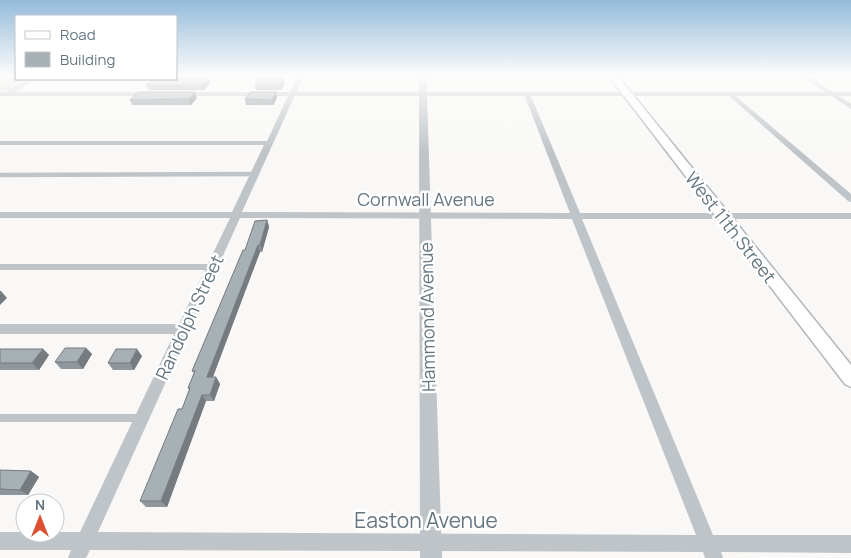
<svg xmlns="http://www.w3.org/2000/svg" width="851" height="558" font-family="Manrope,sans-serif">
	<rect width="100%" height="100%" fill="#f9f8f6"/>
	<!-- green -->
	<path fill="#d9ddd5" d="M0,75h16v4h9l-20,12h-5z"/>
	<g fill="none" stroke-linecap="round" stroke-linejoin="round">
		<!-- secondary casing -->
		<g stroke="#b2b8bc" stroke-width="3">
			<path id="secondary" d="M608,75h9l234,290v22l-6,-3z"/>
		</g>
		<!-- service-far2 -->
		<path stroke="#bfc4c8" stroke-width="4.5" d="M0,175l256,-1"/>
		<!-- service-far1 -->
		<path stroke="#bfc4c8" stroke-width="6" d="M0,267h212"/>
		<!-- service -->
		<path stroke="#bfc4c8" stroke-width="8" d="M0,418h140"/>
		<!-- minor -->
		<g fill="#bfc4c8" fill-rule="evenodd">
			<path d="M298,75h6l-62,137 328,1 -46,-119 3,-2 3,2 50,119h271v6h-269l131,316h138v18l-130,-1 2,6h-18l-2,-6 -613,-2 -4,8h-18l3,-8h-71v-18h80l94,-198h-174v-10h179l51,-106h-230v-6h232l32,-67h-264v-4h267zM240,218l332,1 124,316 -598,-3z"/>
			<path d="M799,75h8l44,29v5z"/>
			<path d="M728,93h4l119,101v8l-3,-1 -120,-106z"/>
		</g>
		<!-- tertiary -->
		<g fill="#bfc4c8" fill-rule="evenodd">
			<path d="M419,75h8v17h424v4h-424l15,462h-22l-1,-462h-242l-4,-2 4,-2h242z"/>
			<path d="M26,79h9l-19,13h139l4,2 -4,2h-155v-4h5z"/>
		</g>
		<!-- secondary -->
		<use href="#secondary" fill="#fff" fill-rule="evenodd"/>
	</g>
	<!-- wall -->
	<g fill="#90979c">
		<path d="M284,77l1,6 -4,7h-25l-1,-5z"/>
		<path d="M210,83l-6,7h-55l-3,-5z"/>
		<path d="M276,92l1,6 -4,7h-27l-1,-6z"/>
		<path d="M197,98l-6,7h-59l-2,-5z"/>
		<path d="M267,220l2,7 -7,25h-2l-47,125h3l4,7 -6,17h-8l-39,106h-21l-6,-6 42,-92 7,-19 -1,-2 6,-15 -2,-2 53,-121z"/>
		<path d="M86,348l6,6 -9,15h-22l-6,-7z"/>
		<path d="M0,349h43l6,6 -10,15h-39z"/>
		<path d="M142,356l-8,14h-21l-5,-7z"/>
		<path d="M0,470l31,1 8,6 -11,18h-28z"/>
	</g>
	<!-- shaded-wall -->
	<g fill="#757b7f">
		<path d="M208,77l2,6 -6,7 -2,-5z"/>
		<path d="M284,77l1,6 -4,7 -1,-5z"/>
		<path d="M195,92l2,6 -6,7 -2,-6z"/>
		<path d="M276,92l1,6 -4,7 -1,-5z"/>
		<path d="M267,220l2,7 -7,25 -2,-7z"/>
		<path d="M258,245l2,7 -50,132 -3,-7z"/>
		<path d="M0,291h1l6,7 -7,7z"/>
		<path d="M86,348l6,6 -9,15 -6,-7z"/>
		<path d="M43,349l6,6 -10,15 -7,-7z"/>
		<path d="M137,349l5,7 -8,14 -4,-7z"/>
		<path d="M216,377l4,7 -6,17 -4,-6z"/>
		<path d="M202,395l4,6 -39,106 -6,-6z"/>
		<path d="M31,471l8,6 -11,18 -8,-5z"/>
	</g>
	<!-- building -->
	<g fill="#a7b0b5" stroke="#757b7f">
		<path d="M261,75h3l20,2 -4,8h-25z"/>
		<path d="M176,77h32l-6,8h-56l7,-6h23z"/>
		<path d="M138,92h57l-6,7 -59,1z"/>
		<path d="M250,92h26l-4,8 -27,-1z"/>
		<path d="M267,220l-7,25h-2l-51,132h9l-6,18h-8l-41,106h-21l38,-92h4l8,-21h-2l7,-17h-3l51,-121h2l10,-29z"/>
		<path d="M65,348h21l-9,14h-22z"/>
		<path d="M0,349h43l-11,14h-32z"/>
		<path d="M116,349h21l-7,14h-22z"/>
		<path d="M0,470l31,1 -11,19 -20,-1z"/>
	</g>
	<!-- sky -->
	<linearGradient id="sky" x2="0" y2="1"><stop stop-color="#94bbdb"/><stop offset="0.49" stop-color="#fcfcfb"/><stop offset="1" stop-color="#fcfcfb" stop-opacity="0"/></linearGradient>
	<rect width="851" height="153" fill="url(#sky)"/>
	<g text-anchor="middle" dominant-baseline="central" stroke-width="5" stroke-linejoin="round" paint-order="stroke">
		<!-- street labels -->
		<g font-size="18" fill="#657680" stroke="#fff">
			<text x="426" y="199">Cornwall Avenue</text>
			<text transform="translate(731 227) rotate(52)">West 11th Street</text>
			<text transform="translate(189 317) rotate(-65)">Randolph Street</text>
			<text transform="translate(427 317) rotate(-91)">Hammond Avenue</text>
		</g>
		<!-- near-street labels -->
		<g font-size="21" fill="#657680" stroke="#fff">
			<text x="426" y="520">Easton Avenue</text>
		</g>
	</g>
	<!-- legend -->
	<rect x="15" y="15" width="162" height="65" fill="#ffffff" stroke="#c1c8cc"/>
	<rect x="25" y="31" width="25" height="8" fill="#ffffff" stroke="#c1c8cc"/>
	<text x="60" y="40" font-size="15" fill="#657680">Road</text>
	<rect x="25" y="52" width="25" height="15" fill="#a7b0b5" stroke="#c1c8cc"/>
	<text x="60" y="65" font-size="15" fill="#657680">Building</text>
	<!-- north arrow -->
	<g transform="translate(40 518)"><circle r="24" fill="#ffffff" stroke="#c1c8cc"/>
	<path d="M0-4L9 19L0 12L-9 19Z" fill="#de4f31"/>
	<text y="-8" font-size="14" font-weight="bold" text-anchor="middle" fill="#657680">N</text>
	</g>
</svg>
